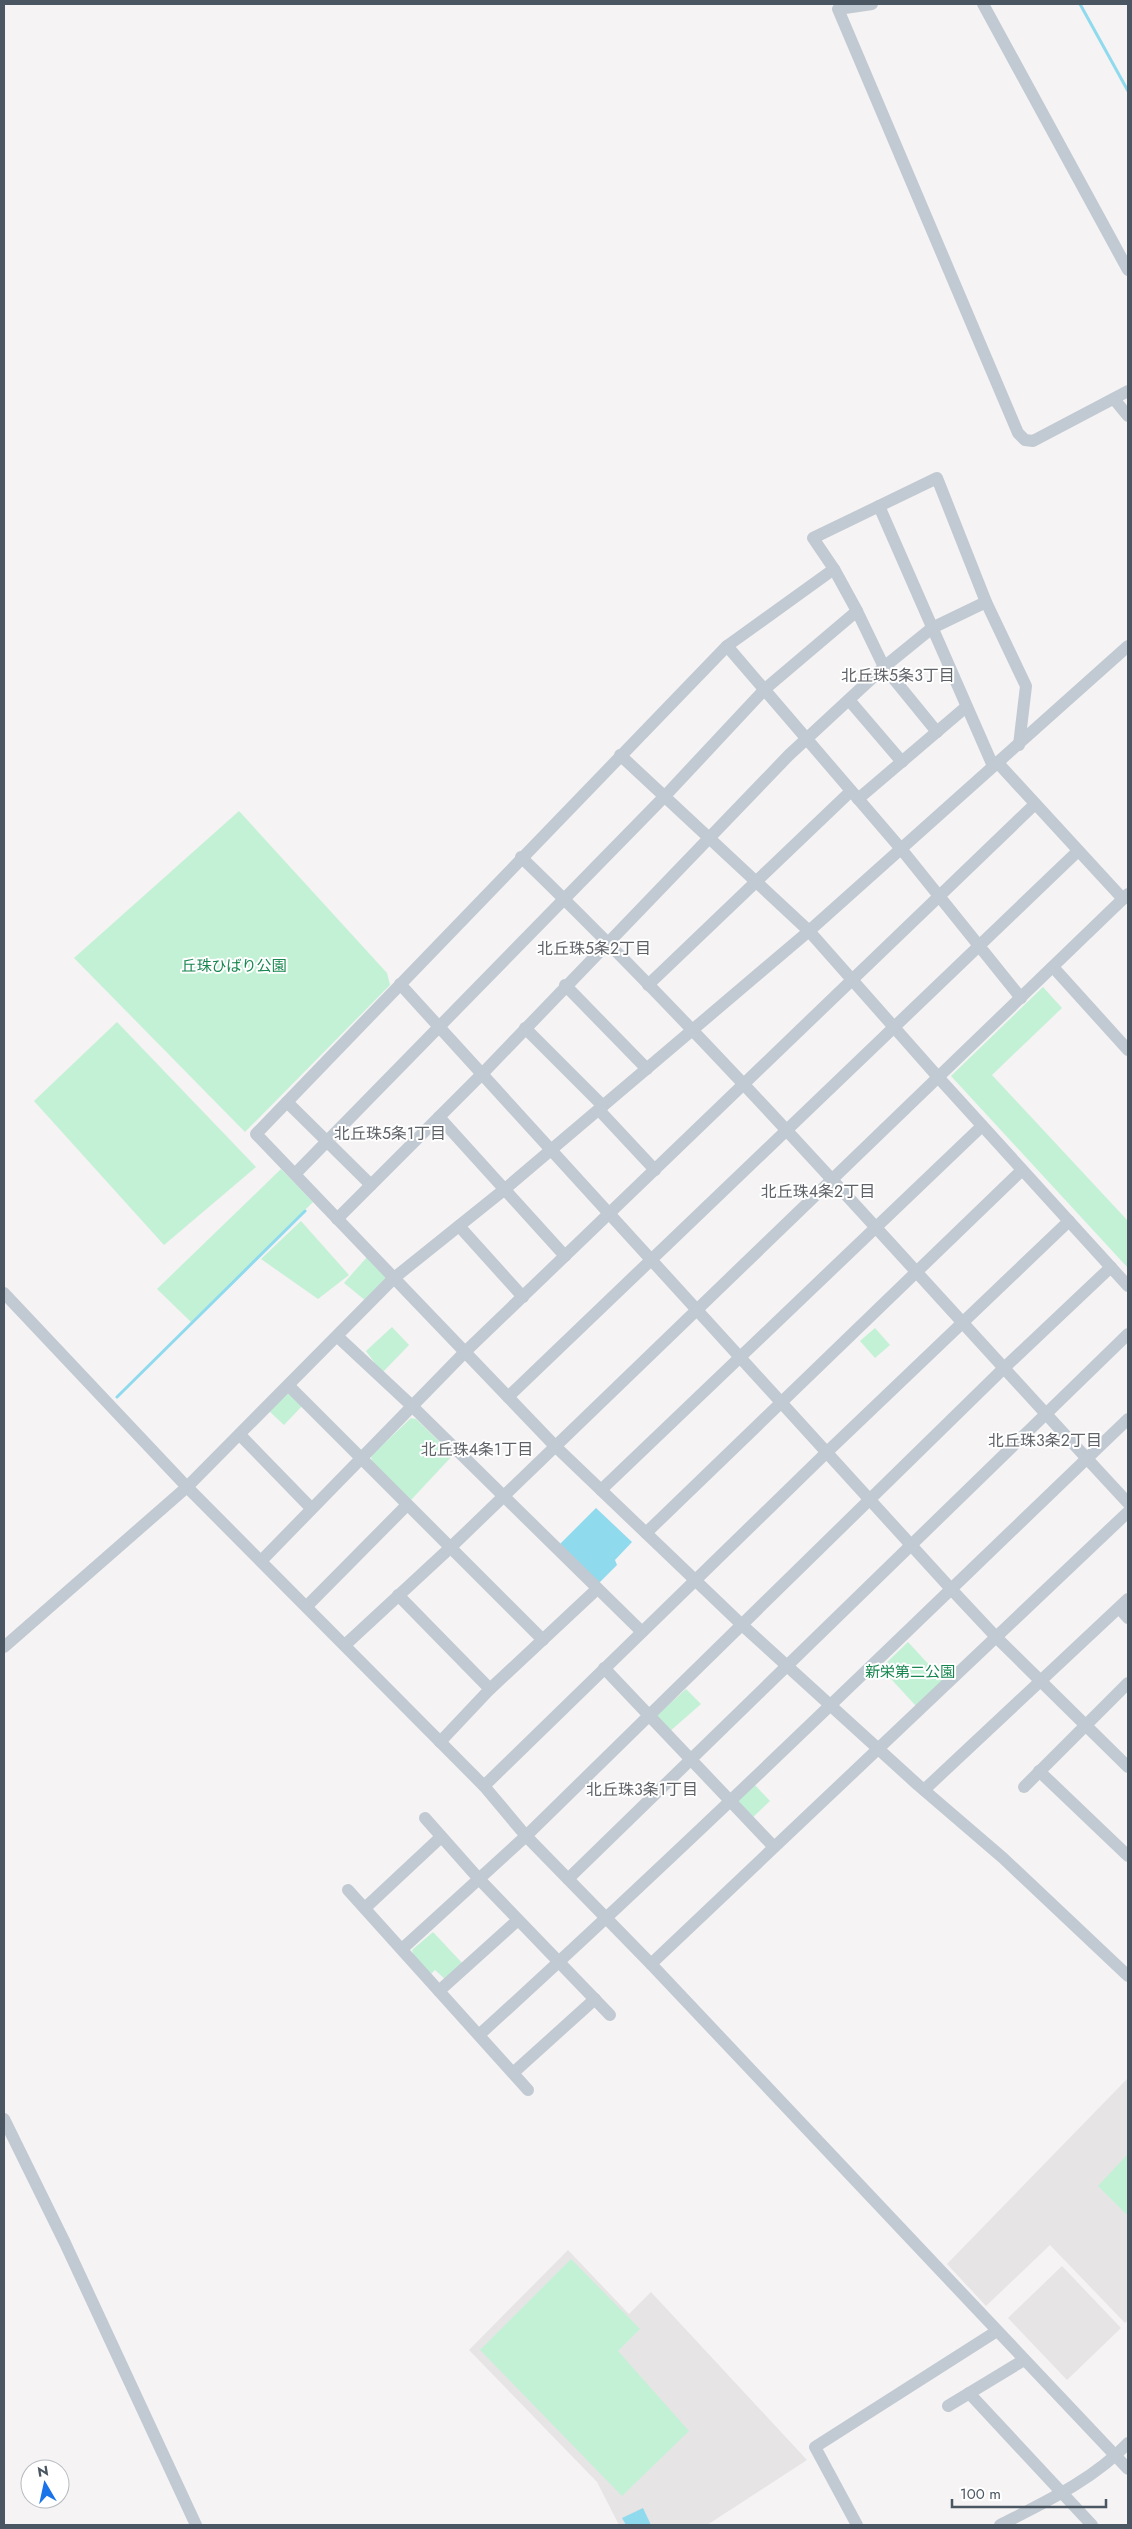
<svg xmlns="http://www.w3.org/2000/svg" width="1132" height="2529" font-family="Jost,'Noto Sans JP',sans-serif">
	<rect width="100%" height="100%" fill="#f5f3f3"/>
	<!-- education -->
	<g fill="#e6e4e5">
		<path d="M1128,2078v242l-3,3 -75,-78 -64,61 -39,-42z"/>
		<path d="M568,2250l61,64 22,-22 156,168 -100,65h-88l-22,-43 -128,-132z"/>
		<path d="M1062,2266l59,62 -54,52 -59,-62z"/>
	</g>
	<!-- green -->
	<g fill="#c3f1d5">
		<path d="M239,811l148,162 3,12 -145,147 -171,-174z"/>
		<path d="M1043,987l19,21 -70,67 136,146v47l-177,-192z"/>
		<path d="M117,1022l139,145 -92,78 -130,-144z"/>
		<path d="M281,1169l32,33 -122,120 -34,-33z"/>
		<path d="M301,1221l48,54 -31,24 -57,-40z"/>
		<path d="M368,1256l20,22 -22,23 -22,-18z"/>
		<path d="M392,1327l17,18 -27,28 -16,-22z"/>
		<path d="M875,1328l15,17 -15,13 -15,-17z"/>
		<path d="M289,1389l14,16 -19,20 -16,-15z"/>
		<path d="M411,1418l5,1 37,36 -42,45 -39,-38 -1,-6z"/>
		<path d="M908,1642l35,38 -27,26 -35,-38z"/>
		<path d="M686,1689l15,15 -32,28 -14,-15z"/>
		<path d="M753,1783l17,18 -19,18 -18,-17z"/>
		<path d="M433,1932l30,32 -17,16 -11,-10 -4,4 -17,-18 -2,-6z"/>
		<path d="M1128,2154v62l-30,-30z"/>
		<path d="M571,2259l69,70 -22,22 71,80 -67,65 -142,-146z"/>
	</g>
	<!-- water -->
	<g fill="#90daee">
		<path d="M596,1508l36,34 -17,18 2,5 -21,21 -39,-39z"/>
		<path d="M643,2508l8,17h-25l-4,-7z"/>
	</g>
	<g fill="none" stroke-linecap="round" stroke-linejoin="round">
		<!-- stream -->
		<g stroke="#90daee" stroke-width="3">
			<path d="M1080,4l48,87"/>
			<path d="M117,1397l188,-186"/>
		</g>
		<!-- minor -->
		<g stroke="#c1cad2" stroke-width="12">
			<path d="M872,4l-34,5 180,424 7,7 8,1 95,-50"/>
			<path d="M983,4l145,266"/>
			<path d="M1114,399l14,17"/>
			<path d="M879,506l114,260"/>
			<path d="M834,569l-107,77 -471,488 299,312 186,178 177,161 85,73 125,118"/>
			<path d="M727,646l175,204 119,148"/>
			<path d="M849,700l53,62"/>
			<path d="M937,732l-53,-65 -27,-56 -23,-42 -21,-31 124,-60 49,124 40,84 -7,59"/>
			<path d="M620,755l189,176 129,146 190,209"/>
			<path d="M997,762l126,137"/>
			<path d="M858,799l108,-92"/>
			<path d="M521,857c213,206 406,430 607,646"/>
			<path d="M1053,967l75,83"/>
			<path d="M400,984l552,606 45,48 131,129"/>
			<path d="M565,985l82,84"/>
			<path d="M648,985l203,-194"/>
			<path d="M525,1028l78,78"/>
			<path d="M287,1102l84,83"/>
			<path d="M599,1110l56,60"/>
			<path d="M439,1117l126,139"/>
			<path d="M295,1174l370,-378 100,-107 92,-78"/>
			<path d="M337,1219l146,-146 306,-318 95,-88 48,-39 54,-26"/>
			<path d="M459,1226l64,71"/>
			<path d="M4,1293l183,194 297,299 42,50 125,128 477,505"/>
			<path d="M338,1337l74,69 230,226"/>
			<path d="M289,1386l254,254"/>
			<path d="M508,1397l570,-546"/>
			<path d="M240,1435l71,73"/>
			<path d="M601,1490l381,-364"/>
			<path d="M646,1533l376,-363"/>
			<path d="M261,1561l204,-209 570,-548"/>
			<path d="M398,1595l92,94"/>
			<path d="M307,1606l100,-101"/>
			<path d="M1119,1608l9,10"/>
			<path d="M345,1645l106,-98 677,-653"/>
			<path d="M4,1647l183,-160 207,-209 111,-89 304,-258 319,-285"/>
			<path d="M604,1668l170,179"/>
			<path d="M440,1742l50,-53 107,-100"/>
			<path d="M1039,1771l89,85"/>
			<path d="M484,1786l342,-333 243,-232"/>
			<path d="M1024,1787l104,-104"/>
			<path d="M924,1790l204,-191"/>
			<path d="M425,1818l54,61 131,136"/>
			<path d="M568,1879l560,-545"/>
			<path d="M348,1890l180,200"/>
			<path d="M365,1908l76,-71"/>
			<path d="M402,1949l124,-113 478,-468 107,-101"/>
			<path d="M651,1964l477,-452"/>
			<path d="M439,1991l79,-71"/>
			<path d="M479,2035c221,-201 434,-410 649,-616"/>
			<path d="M513,2073l82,-74"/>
			<path d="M4,2119l61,124 131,282"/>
			<path d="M969,2393l123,132"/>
			<path d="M948,2406l76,-46"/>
			<path d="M857,2525l-42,-78 182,-116"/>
			<path d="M1000,2525c45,-23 93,-45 128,-82"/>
		</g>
	</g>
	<g text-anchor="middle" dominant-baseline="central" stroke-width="4" stroke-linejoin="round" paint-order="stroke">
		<!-- park labels -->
		<g font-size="15" fill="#17864f" stroke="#fff">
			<text x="234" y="966">丘珠ひばり公園</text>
			<text x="910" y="1672">新栄第二公園</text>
		</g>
		<!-- neighbourhood labels -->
		<g font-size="16" fill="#5f6368" stroke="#fff">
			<text x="898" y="675">北丘珠5条3丁目</text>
			<text x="594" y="948">北丘珠5条2丁目</text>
			<text x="390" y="1133">北丘珠5条1丁目</text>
			<text x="818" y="1191">北丘珠4条2丁目</text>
			<text x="1045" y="1440">北丘珠3条2丁目</text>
			<text x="477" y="1449">北丘珠4条1丁目</text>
			<text x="642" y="1789">北丘珠3条1丁目</text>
		</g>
	</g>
	<!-- border -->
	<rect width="1132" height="2529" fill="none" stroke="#4a5661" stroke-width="10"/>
	<!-- north arrow -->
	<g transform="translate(45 2484) rotate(351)"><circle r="24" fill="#ffffff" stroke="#b7bbc0"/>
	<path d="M0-4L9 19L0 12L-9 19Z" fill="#1a73e8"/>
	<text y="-8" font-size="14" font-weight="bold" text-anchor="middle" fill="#4a5661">N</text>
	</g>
	<!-- scale -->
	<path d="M952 2499v8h154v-8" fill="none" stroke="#4a5661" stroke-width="2.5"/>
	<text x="960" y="2499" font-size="15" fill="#4a5661" stroke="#ffffff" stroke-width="4" paint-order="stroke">100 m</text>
</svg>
